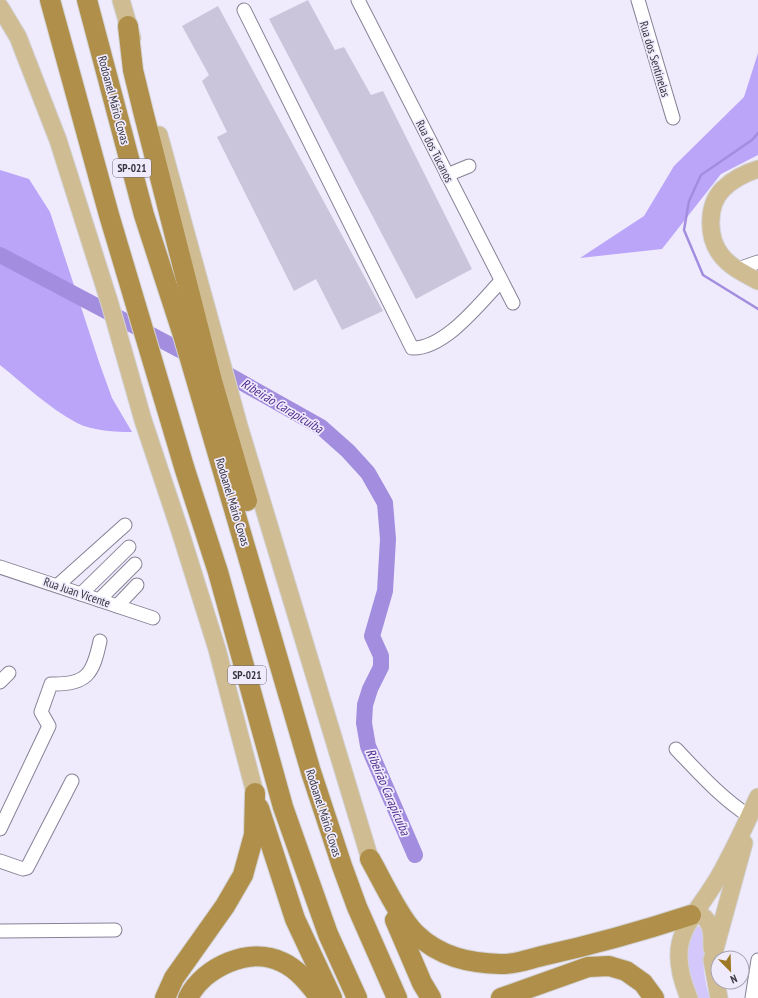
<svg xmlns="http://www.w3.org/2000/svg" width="758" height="998" font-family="'PT Sans Narrow',sans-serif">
	<rect width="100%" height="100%" fill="#efebfd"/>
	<!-- green -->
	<path fill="#d3c7fb" d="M697,926c18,4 5,33 7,45 1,9 3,19 6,27h-12c-8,-17 -16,-40 -9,-59 1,-4 5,-9 8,-13z"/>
	<!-- forest -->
	<g fill="#bba5f9">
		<path d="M758,53v102l-37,19 -59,75 -82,9 64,-42 30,-50 70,-69z"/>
		<path d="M0,170l29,9 21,33 49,150 13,36 20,34c-17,0 -39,-1 -55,-9 -28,-15 -52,-38 -77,-58z"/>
	</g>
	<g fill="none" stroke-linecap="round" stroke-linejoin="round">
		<!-- stream -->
		<path stroke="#a38ddf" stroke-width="2.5" d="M758,133l-6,7 -51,35 -12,26 -5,29 19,45 55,34"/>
		<!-- river -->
		<g stroke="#a38ddf" stroke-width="16">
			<path d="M0,255l195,103"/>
			<path d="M216,368l105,59 27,24 20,22 17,30 3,36 -3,52 -13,45 9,20v11l-11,22 -5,16 -1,18 4,23 47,109"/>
		</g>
	</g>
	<!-- building -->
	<g fill="#cac5db">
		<path d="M308,0l27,50 9,-3 27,48 12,-4 89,178 -56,30 -147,-280z"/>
		<path d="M218,6l165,305 -41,19 -26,-51 -22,12 -77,-154 10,-5 -25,-51 7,-6 -27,-49z"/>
	</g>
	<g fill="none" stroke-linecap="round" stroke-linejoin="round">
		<!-- minor casing -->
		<g stroke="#878296" stroke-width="15">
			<g id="minor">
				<path d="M358,0l155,303"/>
				<path d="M638,0l35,118"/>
				<path d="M244,10l168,338c33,1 68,-45 89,-67"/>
				<path d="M447,175l22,-9"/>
				<path d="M738,269l20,-7"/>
				<path d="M0,567l153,51"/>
				<path d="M58,585l67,-60"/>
				<path d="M81,594l48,-47"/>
				<path d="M99,600l36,-36"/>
				<path d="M117,606l20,-21"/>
				<path d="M0,682l9,-9"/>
				<path d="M676,749c23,24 45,49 73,67"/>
				<path d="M0,829l49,-103 -8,-14 10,-28c36,1 42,-10 49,-43"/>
				<path d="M0,861l23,8 4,-1 45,-87"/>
				<path d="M0,931l115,-1"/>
				<path d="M752,998l6,-38"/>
			</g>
		</g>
		<!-- major casing -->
		<g stroke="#d3d2d4" stroke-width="19">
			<g id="major">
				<path d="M121,0l11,38"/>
				<path d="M0,7l18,30 40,103 52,164 33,116 37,111 37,118 38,144"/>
				<path d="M159,135l80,291 131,433"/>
				<path d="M758,169c-13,4 -25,10 -35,20 -16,16 -16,48 -2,66 9,12 24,19 37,26"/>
				<path d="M691,915h10c12,8 11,20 11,33"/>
				<path d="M689,998c-27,-64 5,-76 33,-127 13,-24 25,-49 36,-74"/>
				<path d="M719,998l-7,-38 32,-117"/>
			</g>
		</g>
		<!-- highway casing -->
		<g stroke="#d3d2d4" stroke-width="22">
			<g id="highway">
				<path d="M50,0l59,215 76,255 33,102 65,235 45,127 29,64"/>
				<path d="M87,0l57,215 39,120 128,437 31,94 15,41 40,91"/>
				<path d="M128,26l5,44 10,41 69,270 35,120"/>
				<path d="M259,808l36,111 37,79"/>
				<path d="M370,859c12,21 30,60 46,75 24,23 53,29 84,30 13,1 29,-5 42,-8 50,-11 100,-25 149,-41"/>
				<path d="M395,920l27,63 9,15"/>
				<path d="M165,998l9,-20 51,-72 18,-31 11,-40 1,-42"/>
				<path d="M188,998c15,-31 62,-52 94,-36 16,7 28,23 38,36"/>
				<path d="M501,998l87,-31 21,-1 17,5 17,12 11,15"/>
			</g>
		</g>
		<!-- minor -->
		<use href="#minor" stroke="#fff" stroke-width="13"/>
		<!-- major -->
		<use href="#major" stroke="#cfbc92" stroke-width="17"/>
		<!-- highway -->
		<use href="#highway" stroke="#af8f4a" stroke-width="20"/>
	</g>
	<g text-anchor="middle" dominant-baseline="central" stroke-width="3.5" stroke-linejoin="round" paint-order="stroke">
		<!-- shield labels -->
		<g fill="#efebfd" stroke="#6e6b77" stroke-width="1">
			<rect x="113" y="159" width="38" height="18" rx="3"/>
			<rect x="228" y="666" width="38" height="18" rx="3"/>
		</g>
		<g font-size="11" font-weight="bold" fill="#36343d">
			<text x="132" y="168">SP-021</text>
			<text x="247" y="675">SP-021</text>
		</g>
		<!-- street labels -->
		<g font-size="12" fill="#36343d" stroke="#efebfd">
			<text transform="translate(655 59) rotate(73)">Rua dos Sentinelas</text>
			<text transform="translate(114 100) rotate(75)">Rodoanel Mário Covas</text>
			<text transform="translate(435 151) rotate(63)">Rua dos Tucanos</text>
			<text transform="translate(233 502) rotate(73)">Rodoanel Mário Covas</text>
			<text transform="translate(77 592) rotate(19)">Rua Juan Vicente</text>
			<text transform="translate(324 813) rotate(72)">Rodoanel Mário Covas</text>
		</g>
		<!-- water labels -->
		<g font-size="13" font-style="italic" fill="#502c8c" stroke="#efebfd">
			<text transform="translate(282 406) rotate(31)">Ribeirão Carapicuíba</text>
			<text transform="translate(388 792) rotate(67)">Ribeirão Carapicuíba</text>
		</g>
	</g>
	<!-- north arrow -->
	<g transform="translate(730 970) rotate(157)"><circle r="19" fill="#efebfd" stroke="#a5a2b0"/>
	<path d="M0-3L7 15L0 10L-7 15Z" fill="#9e7925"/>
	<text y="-6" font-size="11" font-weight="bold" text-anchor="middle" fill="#36343d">N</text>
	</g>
</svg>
